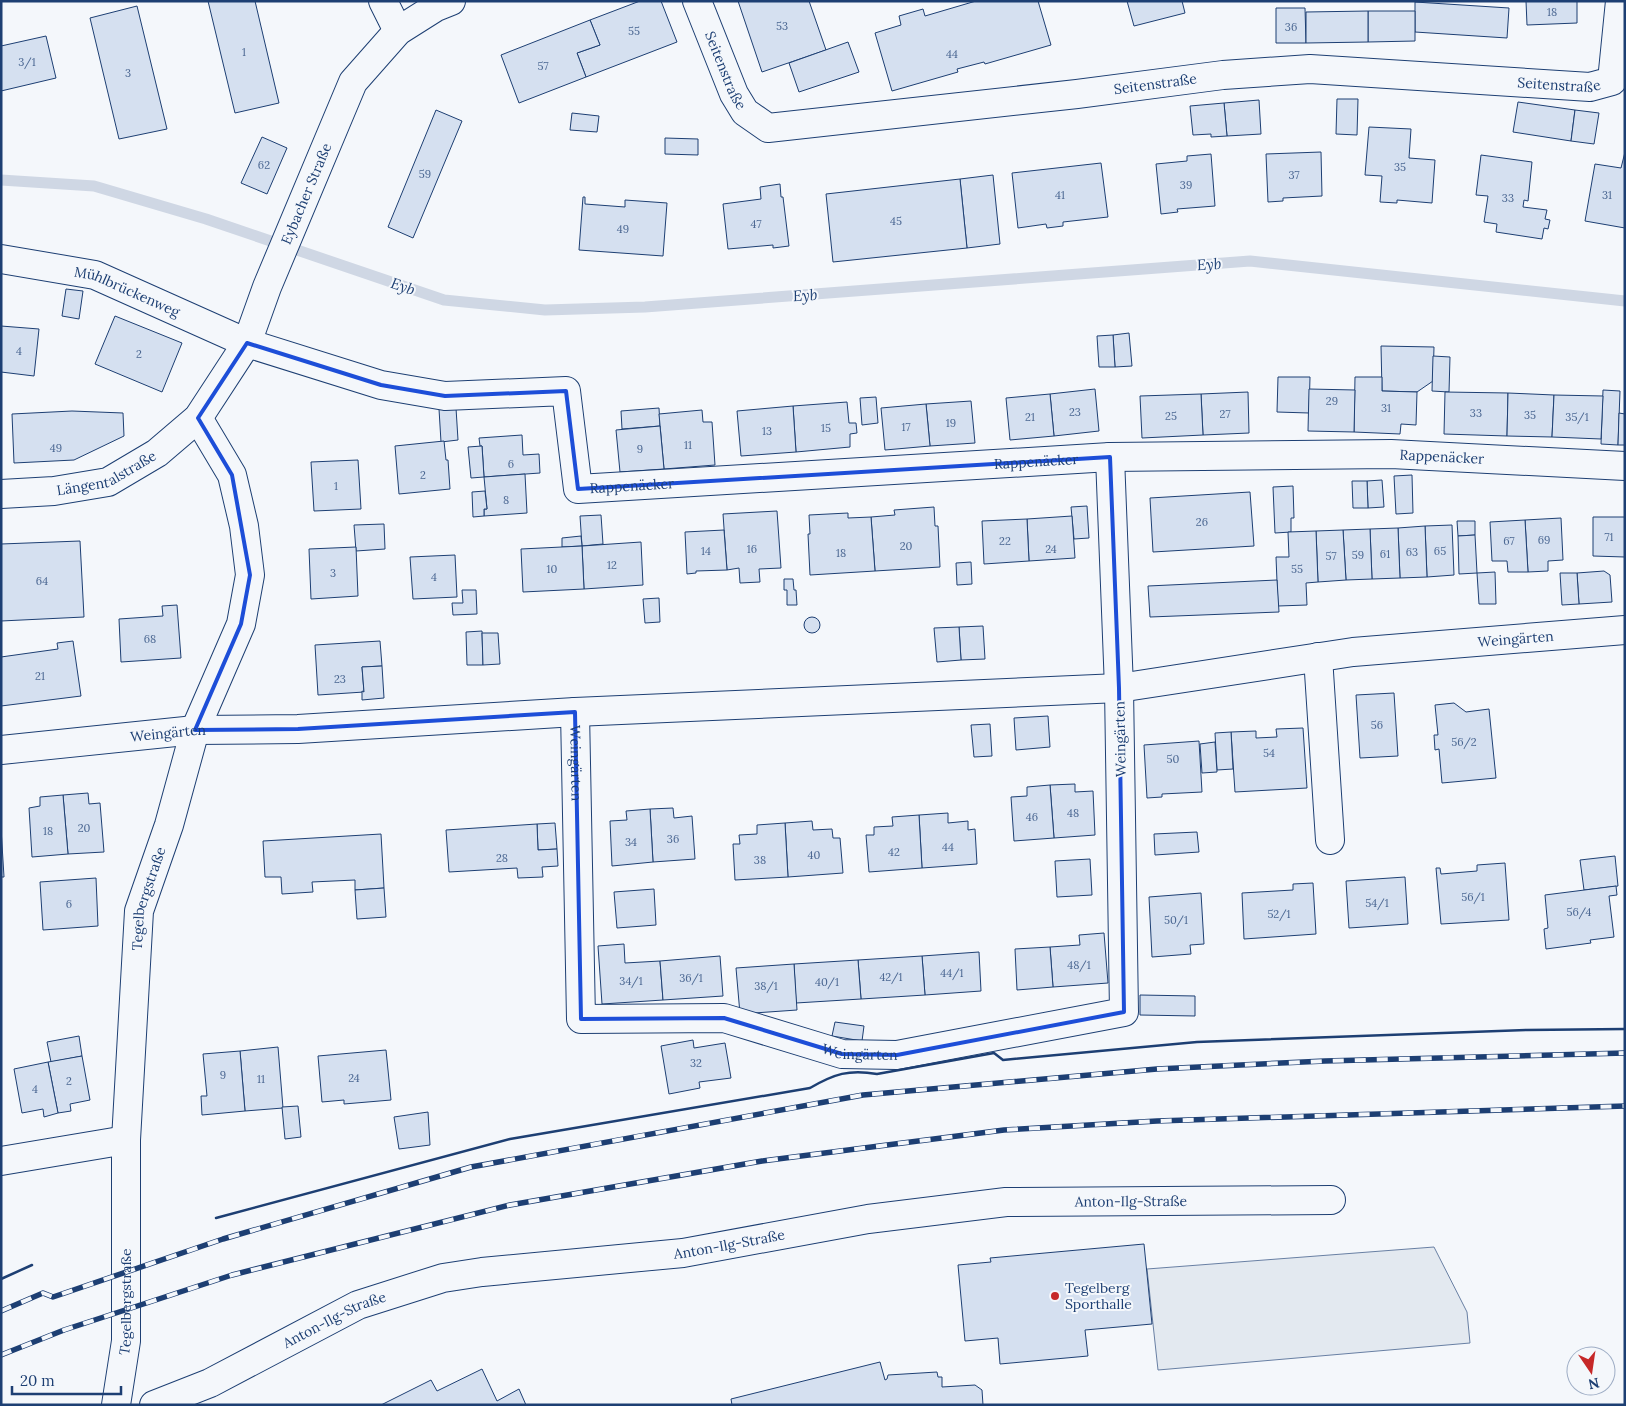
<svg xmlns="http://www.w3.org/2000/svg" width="1626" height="1406" font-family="Lora,serif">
	<rect width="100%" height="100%" fill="#f4f7fb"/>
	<!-- pitch -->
	<path fill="#e3e9f0" stroke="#687fa3" d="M1434,1247l33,65 3,31 -312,27 -11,-101z"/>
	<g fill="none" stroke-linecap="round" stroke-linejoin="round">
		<!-- stream -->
		<path stroke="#cfd7e4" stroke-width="11" d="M1,180l93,6 112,33 238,81 101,10 100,-3 605,-46 375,40"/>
	</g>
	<!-- building -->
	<g fill="#d5e0f0" stroke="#1d3f73">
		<path d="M208,1h47l24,102 -44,10z"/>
		<path d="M640,1h21l16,41 -91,35 -9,-24 23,-8 -10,-25z"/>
		<path d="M738,1h71l17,49 -64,22z"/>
		<path d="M976,1h62l13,44 -66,19 -1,-2 -27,7 1,3 -66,19 -17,-58 26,-8 -2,-9 24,-7 2,7z"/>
		<path d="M1127,1h55l3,12 -51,13z"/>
		<path d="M1526,1h51v22l-50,2z"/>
		<path d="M1415,2l94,6 -2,30 -92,-6z"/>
		<path d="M137,6l30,123 -48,10 -29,-121z"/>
		<path d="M1276,8h29l1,35h-30z"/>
		<path d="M1368,11h47v30l-47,1z"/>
		<path d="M1368,11v31l-62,1v-31z"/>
		<path d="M590,20l10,25 -23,8 9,24 -67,26 -18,-48z"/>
		<path d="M46,36l10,42 -55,13v-45z"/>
		<path d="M848,42l11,30 -60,20 -10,-29z"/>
		<path d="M1337,99h21l-1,36 -21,-1z"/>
		<path d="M1259,100l2,34 -34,2 -3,-33z"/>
		<path d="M1518,102l57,8 -4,31 -58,-9z"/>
		<path d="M1224,103l3,33 -16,1v-3l-18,1 -3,-29z"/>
		<path d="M436,110l26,11 -49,117 -25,-11z"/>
		<path d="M1575,110l24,3 -5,31 -23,-3z"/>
		<path d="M572,113l27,3 -2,16 -27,-2z"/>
		<path d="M1369,127l42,2 -2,29 26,2 -3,43 -35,-3v3l-17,-1 2,-26 -17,-1z"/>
		<path d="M262,137l25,11 -20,46 -26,-11z"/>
		<path d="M665,138l33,1v16l-33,-1z"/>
		<path d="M1321,152l1,44 -39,2v3l-15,1 -2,-48z"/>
		<path d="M1625,152v76l-40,-7 10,-57 26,4z"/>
		<path d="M1211,154l4,52 -38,3 1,3 -17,2 -5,-50 31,-3v-5z"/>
		<path d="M1481,155l51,7 -4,39 -4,-1 -1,7 24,3 -2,9 5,1 -2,9 -4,-1 -2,11 -46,-7 1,-8 -13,-2 4,-26 -12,-1z"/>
		<path d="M1101,163l7,54 -45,5v4l-16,2 -1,-4 -28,4 -6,-55z"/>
		<path d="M993,175l7,69 -33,4 -7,-69z"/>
		<path d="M960,179l7,69 -134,14 -7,-68z"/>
		<path d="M780,184l1,13h2l6,49 -16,2v-3l-45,4 -5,-45 38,-5 -1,-12z"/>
		<path d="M583,197h2v7l40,3v-7l42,3 -4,53 -84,-6z"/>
		<path d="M66,289l17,2 -4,28 -17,-3z"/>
		<path d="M115,316l67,27 -20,49 -67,-28z"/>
		<path d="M1,326l38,3 -5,47 -33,-4z"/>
		<path d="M1129,333l3,33 -17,1 -2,-32z"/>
		<path d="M1113,335l2,32h-16l-2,-31z"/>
		<path d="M1381,346l53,1 -1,34 -16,11 -35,-1z"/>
		<path d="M1433,356l17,1 -1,35 -17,-1z"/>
		<path d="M1278,377h32l-1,36 -32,-1z"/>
		<path d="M1355,377h27v14l35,1 -1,33 -15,-1 -1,10 -46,-2z"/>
		<path d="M1095,389l4,42 -45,5 -4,-42z"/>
		<path d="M1309,389l46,1 -1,42 -46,-1z"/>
		<path d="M1603,390l17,1 -2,54 -17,-1z"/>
		<path d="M1248,392l1,41 -46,2 -2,-41z"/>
		<path d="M1445,392l63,1 -1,43 -63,-2z"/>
		<path d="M1508,393l46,2 -2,42 -45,-1z"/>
		<path d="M1050,394l4,42 -44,4 -4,-42z"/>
		<path d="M1201,394l2,41 -61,3 -2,-42z"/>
		<path d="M1554,395l49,1 -2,43 -49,-2z"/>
		<path d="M876,397l2,26 -16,2 -2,-27z"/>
		<path d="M971,401l4,42 -45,3 -4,-42z"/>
		<path d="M847,402l2,21h7l1,10 -7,1v13l-54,5 -3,-46z"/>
		<path d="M926,404l4,42 -45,4 -4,-42z"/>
		<path d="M793,406l3,46 -55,4 -4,-45z"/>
		<path d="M456,408l2,32 -17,2 -2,-33z"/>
		<path d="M659,408l1,18 -38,3 -1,-18z"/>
		<path d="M702,410l1,12h9l3,43 -51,4 -5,-55z"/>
		<path d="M72,411l51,2 1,23 -50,24 -60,3 -2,-49z"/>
		<path d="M1619,413l6,1v31h-7z"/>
		<path d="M660,426l4,43 -44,3 -4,-42z"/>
		<path d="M522,435l1,20 16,-1 1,19 -56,4 -2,-31h-2l-1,-8z"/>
		<path d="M444,441l2,19h2l2,29 -51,5 -4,-48z"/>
		<path d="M482,446l2,31 -13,1 -3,-31z"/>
		<path d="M358,460l3,49 -47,2 -3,-49z"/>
		<path d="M525,474l2,39 -43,3v-7h3l-3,-32z"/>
		<path d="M1412,475l1,38 -17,1 -2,-38z"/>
		<path d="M1382,480l2,27 -16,1 -1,-27z"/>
		<path d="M1352,481h15l1,27h-15z"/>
		<path d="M1293,486l1,32h-3v14l-16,1 -2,-46z"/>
		<path d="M485,491l2,18h-3v7l-11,1 -1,-25z"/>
		<path d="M1250,492l4,54 -101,6 -3,-54z"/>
		<path d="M1087,506l2,32 -15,1 -3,-32z"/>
		<path d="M934,507l1,19h3l2,41 -65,4 -4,-54 24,-2 -1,-5z"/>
		<path d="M777,511l4,57 -22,1 1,13 -20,1 -1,-15 -12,2 -4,-56z"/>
		<path d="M848,513v5l23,-1 4,54 -65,4 -2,-41h2l-1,-19z"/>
		<path d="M601,515l2,29 -21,2 -2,-30z"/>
		<path d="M1072,516l3,42 -46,3 -2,-42z"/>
		<path d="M1593,517h32v40l-32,-1z"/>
		<path d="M1561,518l2,42 -15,1v10l-20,1 -3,-52z"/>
		<path d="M1027,519l2,42 -45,3 -2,-43z"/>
		<path d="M1525,520l3,52h-20l-1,-11h-15l-2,-39z"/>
		<path d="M1457,521h18v14l-17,1z"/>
		<path d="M384,524l1,25 -29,2 -2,-26z"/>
		<path d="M1452,525l2,50 -27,2 -2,-51z"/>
		<path d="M1425,526l2,51 -27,1 -2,-50z"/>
		<path d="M1398,528l2,50 -28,1 -2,-50z"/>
		<path d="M1370,529l2,50 -26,1 -3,-50z"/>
		<path d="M724,530l3,40 -31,1v2l-9,1 -2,-42z"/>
		<path d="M1343,530l3,50 -28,2 -2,-51z"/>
		<path d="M1316,531l2,51 -12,1 1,22 -29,1 -2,-49h13l-1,-25z"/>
		<path d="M1475,535l2,38 -18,1 -1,-38z"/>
		<path d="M581,536l1,10 -20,1v-9z"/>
		<path d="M80,541l4,76 -83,4v-77z"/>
		<path d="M641,542l2,43 -59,4 -2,-43z"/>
		<path d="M582,546l2,43 -61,3 -2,-43z"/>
		<path d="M356,547l2,49 -47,3 -2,-50z"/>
		<path d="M455,555l2,42 -44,2 -3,-42z"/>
		<path d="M971,562l1,22 -15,1 -1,-22z"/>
		<path d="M1604,571l6,4 2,27 -33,2 -2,-31z"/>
		<path d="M1495,572l1,32h-17l-2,-31z"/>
		<path d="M1560,573h17l2,31 -17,1z"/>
		<path d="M784,579h9l1,11h2l1,15h-10v-15h-3z"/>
		<path d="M1277,580l2,32 -129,5 -2,-31z"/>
		<path d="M462,590h14l1,24 -24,1 -1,-12h11z"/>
		<path d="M659,598l1,24 -15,1 -2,-24z"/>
		<path d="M177,605l4,53 -60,4 -2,-43 44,-3 -1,-10z"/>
		<circle cx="812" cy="625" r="8"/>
		<path d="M983,626l2,33 -24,1 -2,-33z"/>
		<path d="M959,627l2,33 -24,2 -3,-34z"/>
		<path d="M482,631l1,34h-16l-1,-33z"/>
		<path d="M482,633h16l2,31 -17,1z"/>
		<path d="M73,641l8,55 -80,10v-49l57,-8 -1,-6z"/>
		<path d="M380,641l2,25 -20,1 2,25 -46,3 -3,-50z"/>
		<path d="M382,666l2,32 -22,2v-9l2,1 -2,-25z"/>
		<path d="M1394,693l4,63 -38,2 -4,-63z"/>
		<path d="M1454,703l12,9 23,-3 7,69 -54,5 -3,-34 -4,1 -1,-15h4l-3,-30z"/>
		<path d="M1048,716l2,31 -34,3 -2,-32z"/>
		<path d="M990,724l2,32 -18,1 -3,-32z"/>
		<path d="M1303,728l4,60 -72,4 -4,-60 25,-1v7l21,-1 -1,-8z"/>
		<path d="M1231,732l2,37 -16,1 -2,-37z"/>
		<path d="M1199,741l3,51 -40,2v3l-15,1 -3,-53z"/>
		<path d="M1215,742l2,30 -15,1 -2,-29z"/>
		<path d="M1075,784v8l18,-1 2,44 -41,3 -4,-53z"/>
		<path d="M1050,785l4,53 -40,3 -3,-44 16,-1v-9z"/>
		<path d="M88,793l1,11 11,-1 4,49 -36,2 -5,-59z"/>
		<path d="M63,795l5,59 -36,3 -3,-49 11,-2v-9z"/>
		<path d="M673,808l1,10 18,-2 3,43 -42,3 -3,-53z"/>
		<path d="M650,809l3,53 -41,4 -2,-45 17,-1 -1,-9z"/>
		<path d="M948,813v10l20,-2v9l7,-1 2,35 -55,4 -3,-53z"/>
		<path d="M919,815l3,53 -53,4 -3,-37h8v-8l19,-1 -1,-9z"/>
		<path d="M812,821l1,9 19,-1 1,9h7l3,35 -55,4 -3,-54z"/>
		<path d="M555,823l2,26 -19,1 -1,-26z"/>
		<path d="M785,823l3,54 -53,3 -2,-36h7l-1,-9 18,-1v-9z"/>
		<path d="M537,824l1,26 19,-1 1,17 -16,1 1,10 -25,1 -1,-10 -68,4 -3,-42z"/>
		<path d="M1,828l3,49h-3z"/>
		<path d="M1197,832l2,20 -44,3 -1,-21z"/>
		<path d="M381,834l3,54 -29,2v-10l-43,2 1,10 -31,2 -1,-17h-16l-2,-36z"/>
		<path d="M1615,856l3,30 -34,4 -4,-30z"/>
		<path d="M1090,859l2,36 -35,2 -2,-36z"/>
		<path d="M1505,863l4,57 -68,4 -5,-56h4l1,6 36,-3v-6z"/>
		<path d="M1405,877l3,47 -59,4 -3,-47z"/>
		<path d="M96,878l2,48 -55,4 -3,-48z"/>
		<path d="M1313,883l3,51 -72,5 -2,-46 51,-3v-6z"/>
		<path d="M1616,886l1,9 -8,1 5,41 -24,3 1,3 -45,6 -2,-20 4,-1 -3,-33z"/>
		<path d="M384,888l2,29 -29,2 -2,-29z"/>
		<path d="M654,889l2,36 -39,3 -3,-36z"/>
		<path d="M1201,893l3,51 -14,1 1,9 -39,3 -3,-60z"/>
		<path d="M1104,933l4,50 -55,4 -3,-40 30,-2 -1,-10z"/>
		<path d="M624,944l1,19 35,-2 3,39 -61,4 -4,-58z"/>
		<path d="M1050,947l3,40 -36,3 -2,-41z"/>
		<path d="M979,952l2,39 -56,4 -3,-39z"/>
		<path d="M720,956l3,40 -60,4 -3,-39z"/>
		<path d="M922,956l3,39 -64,4 -3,-39z"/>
		<path d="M858,960l3,39 -65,4 -2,-39z"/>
		<path d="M794,964l3,46 -57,4 -4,-46z"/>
		<path d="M1140,995l55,1v20l-55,-1z"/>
		<path d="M835,1022l29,4 -2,15 -30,-5z"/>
		<path d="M79,1036l3,20 -31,6 -4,-20z"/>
		<path d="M693,1040l1,8 31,-5 6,35 -32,4 1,6 -31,6 -8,-48z"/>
		<path d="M278,1047l5,61 -38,3 -5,-60z"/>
		<path d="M386,1050l5,50 -47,4v-4l-22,2 -4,-46z"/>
		<path d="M240,1051l5,60 -43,4 -1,-19h6l-4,-42z"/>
		<path d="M82,1056l8,44 -20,4 1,7 -13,2 -10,-51z"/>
		<path d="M48,1062l10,51 -14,4 -1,-8 -21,4 -8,-44z"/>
		<path d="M298,1106l3,31 -16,2 -3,-32z"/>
		<path d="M428,1112l2,33 -31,4 -5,-32z"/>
		<path d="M1144,1244l8,80 -67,6 3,26 -88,8 -2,-26 -33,3 -7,-76 33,-3 -1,-4z"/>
		<path d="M880,1362l5,18 2,-1 1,-4 49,-3 1,5h4v10l33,-2 7,5 1,15h-251l-1,-6z"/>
		<path d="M482,1369l15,32 22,-12 7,16h-145l50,-25 6,11z"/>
	</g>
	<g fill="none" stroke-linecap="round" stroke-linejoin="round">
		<!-- street casing -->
		<g stroke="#1d3f73" stroke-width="30">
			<g id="street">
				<path d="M383,1l15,30"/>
				<path id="s1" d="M697,1l37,93 11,18 23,16 309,-34 146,-19 87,-6 280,18 22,-6 8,-80"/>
				<path id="s2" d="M1,259l94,16 152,68 134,42 64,11 121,-5 12,98 532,-32 281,-3 234,12"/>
				<path d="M1318,657l12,183"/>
				<path id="s3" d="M575,712l6,307 143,-1 118,36 55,1 227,-43 -5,-324 -9,-231"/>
				<path id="s4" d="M1,750l194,-20 103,-1 277,-17 544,-24 234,-36 272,-22"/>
				<path d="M1,1161l125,-21"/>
				<path id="s5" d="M116,1405l10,-64v-201l13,-229 30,-86 26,-95 46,-106 9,-49 -6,-49 -12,-51 -34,-57"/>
				<path id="s6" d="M154,1405l56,-22 148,-78 85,-27 39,-6 201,-19 185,-34 138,-17 325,-2"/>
			</g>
		</g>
		<!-- secondary casing -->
		<g stroke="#1d3f73" stroke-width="30">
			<g id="secondary">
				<path id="s7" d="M1,494l53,-3 54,-9 49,-29 41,-35 49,-75 20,-56 86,-205 45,-51 38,-24 15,-6"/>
			</g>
		</g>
		<!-- street -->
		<use href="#street" stroke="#f4f7fb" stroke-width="28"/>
		<!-- secondary -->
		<use href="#secondary" stroke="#f4f7fb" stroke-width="28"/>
		<!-- rail casing -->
		<g stroke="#1d3f73" stroke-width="5.5">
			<g id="rail">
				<path d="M1,1311l42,-18 10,4 170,-58 248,-72 392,-72 294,-26 168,-8 300,-8"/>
				<path d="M1,1355l63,-25 168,-55 278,-70 252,-44 242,-31 153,-9 468,-15"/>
			</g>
		</g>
		<!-- rail -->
		<use href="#rail" stroke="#f4f7fb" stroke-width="4" stroke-dasharray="11" stroke-linecap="butt"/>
		<!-- wall -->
		<g stroke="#1d3f73" stroke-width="2.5">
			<path d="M216,1218l294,-79 300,-51c24,-14 39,-19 67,-14l117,-21 9,7 194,-18 330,-12 98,-1"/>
			<path d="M1,1279l31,-14"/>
		</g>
	</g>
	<!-- marked area -->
	<path fill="none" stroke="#1d4ed8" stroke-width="4" stroke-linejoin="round" d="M247,343l134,42 64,11 121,-5 12,98 532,-32 9,231 5,324 -227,43 -55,-1 -118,-36 -143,1 -6,-307 -277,17 -103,1 46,-106 9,-49 -18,-100 -34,-57z"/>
	<!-- markers -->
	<circle fill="#c62828" stroke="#f4f7fb" stroke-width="2" cx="1055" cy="1296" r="5"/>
	<g text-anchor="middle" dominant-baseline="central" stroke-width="4" stroke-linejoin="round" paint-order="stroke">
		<!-- number labels -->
		<g font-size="11" fill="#4b6792">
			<text x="1552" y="12">18</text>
			<text x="782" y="26">53</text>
			<text x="1291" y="27">36</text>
			<text x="634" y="31">55</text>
			<text x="244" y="52">1</text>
			<text x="952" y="54">44</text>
			<text x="27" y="62">3/1</text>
			<text x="543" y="66">57</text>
			<text x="128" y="73">3</text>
			<text x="264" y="165">62</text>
			<text x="1400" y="167">35</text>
			<text x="425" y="174">59</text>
			<text x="1294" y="175">37</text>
			<text x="1186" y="185">39</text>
			<text x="1060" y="195">41</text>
			<text x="1607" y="195">31</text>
			<text x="1508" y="198">33</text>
			<text x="896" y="221">45</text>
			<text x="756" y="224">47</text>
			<text x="623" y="229">49</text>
			<text x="19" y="351">4</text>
			<text x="139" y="354">2</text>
			<text x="1332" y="401">29</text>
			<text x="1386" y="408">31</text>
			<text x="1075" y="412">23</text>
			<text x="1476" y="413">33</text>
			<text x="1225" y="414">27</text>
			<text x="1530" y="415">35</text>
			<text x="1171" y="416">25</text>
			<text x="1030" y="417">21</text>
			<text x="1577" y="417">35/1</text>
			<text x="951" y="423">19</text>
			<text x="906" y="427">17</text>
			<text x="826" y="428">15</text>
			<text x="767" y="431">13</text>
			<text x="688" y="445">11</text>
			<text x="56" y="448">49</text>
			<text x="640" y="449">9</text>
			<text x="511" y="464">6</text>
			<text x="423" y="475">2</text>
			<text x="336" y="486">1</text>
			<text x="506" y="500">8</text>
			<text x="1202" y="522">26</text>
			<text x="1609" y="537">71</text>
			<text x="1544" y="540">69</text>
			<text x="1005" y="541">22</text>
			<text x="1509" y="541">67</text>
			<text x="906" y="546">20</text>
			<text x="752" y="549">16</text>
			<text x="1051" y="549">24</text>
			<text x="706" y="551">14</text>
			<text x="1440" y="551">65</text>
			<text x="1412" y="552">63</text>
			<text x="841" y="553">18</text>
			<text x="1385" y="554">61</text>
			<text x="1358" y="555">59</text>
			<text x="1331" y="556">57</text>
			<text x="612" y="565">12</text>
			<text x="552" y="569">10</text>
			<text x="1297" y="569">55</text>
			<text x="333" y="573">3</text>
			<text x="434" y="577">4</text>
			<text x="42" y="581">64</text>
			<text x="150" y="639">68</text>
			<text x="40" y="676">21</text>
			<text x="340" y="679">23</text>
			<text x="1377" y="725">56</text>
			<text x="1464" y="742">56/2</text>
			<text x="1269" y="753">54</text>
			<text x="1173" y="759">50</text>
			<text x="1073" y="813">48</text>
			<text x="1032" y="817">46</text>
			<text x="84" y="828">20</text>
			<text x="48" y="831">18</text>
			<text x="673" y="839">36</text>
			<text x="631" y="842">34</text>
			<text x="948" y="847">44</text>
			<text x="894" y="852">42</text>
			<text x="814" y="855">40</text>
			<text x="502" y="858">28</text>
			<text x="760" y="860">38</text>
			<text x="1473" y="897">56/1</text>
			<text x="1377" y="903">54/1</text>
			<text x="69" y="904">6</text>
			<text x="1579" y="912">56/4</text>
			<text x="1279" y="914">52/1</text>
			<text x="1176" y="920">50/1</text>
			<text x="1079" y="965">48/1</text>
			<text x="952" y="973">44/1</text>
			<text x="891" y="977">42/1</text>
			<text x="691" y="978">36/1</text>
			<text x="631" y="981">34/1</text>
			<text x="827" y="982">40/1</text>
			<text x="766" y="986">38/1</text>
			<text x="696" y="1063">32</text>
			<text x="223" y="1075">9</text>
			<text x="354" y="1078">24</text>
			<text x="261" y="1079">11</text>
			<text x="69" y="1081">2</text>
			<text x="35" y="1089">4</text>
		</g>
		<!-- street labels -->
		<g font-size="14" fill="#1d3f73" stroke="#f4f7fb">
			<text stroke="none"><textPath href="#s1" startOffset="75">Seitenstraße</textPath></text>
			<text stroke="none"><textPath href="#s1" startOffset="944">Seitenstraße</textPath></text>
			<text stroke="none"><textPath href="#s1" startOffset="539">Seitenstraße</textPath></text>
			<text stroke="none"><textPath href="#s7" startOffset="469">Eybacher Straße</textPath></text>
			<text stroke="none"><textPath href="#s2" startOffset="131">Mühlbrückenweg</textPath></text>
			<text stroke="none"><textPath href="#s2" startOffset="1552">Rappenäcker</textPath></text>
			<text stroke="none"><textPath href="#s2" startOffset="1146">Rappenäcker</textPath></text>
			<text stroke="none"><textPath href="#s7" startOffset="109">Längentalstraße</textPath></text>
			<text stroke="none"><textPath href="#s2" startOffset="741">Rappenäcker</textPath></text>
			<text stroke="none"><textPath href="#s4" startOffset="1520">Weingärten</textPath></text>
			<text stroke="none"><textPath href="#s4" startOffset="168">Weingärten</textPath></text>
			<text transform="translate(1120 739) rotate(-91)">Weingärten</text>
			<text stroke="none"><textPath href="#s3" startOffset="51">Weingärten</textPath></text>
			<text stroke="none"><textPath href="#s5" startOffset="509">Tegelbergstraße</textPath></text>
			<text stroke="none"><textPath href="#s3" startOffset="591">Weingärten</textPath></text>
			<text stroke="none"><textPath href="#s6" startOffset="1010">Anton-Ilg-Straße</textPath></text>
			<text stroke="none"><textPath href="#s6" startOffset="605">Anton-Ilg-Straße</textPath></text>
			<text stroke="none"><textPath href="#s5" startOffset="104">Tegelbergstraße</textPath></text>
			<text stroke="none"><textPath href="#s6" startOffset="200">Anton-Ilg-Straße</textPath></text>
		</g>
		<!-- poi labels -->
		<g font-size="14" fill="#1d3f73" stroke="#f4f7fb" text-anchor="start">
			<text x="1065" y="1288">Tegelberg<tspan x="1065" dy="16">Sporthalle</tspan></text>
		</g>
		<!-- water labels -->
		<g font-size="15" font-style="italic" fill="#1d3f73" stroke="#f4f7fb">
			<text transform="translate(1209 264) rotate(-4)">Eyb</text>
			<text transform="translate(403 286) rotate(19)">Eyb</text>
			<text transform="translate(805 295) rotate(-4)">Eyb</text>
		</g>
	</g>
	<!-- border -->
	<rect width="1626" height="1406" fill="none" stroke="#1d3f73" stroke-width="5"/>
	<!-- north arrow -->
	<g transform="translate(1591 1371) rotate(167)"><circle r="24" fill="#f4f7fb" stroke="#9eadc5"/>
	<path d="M0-4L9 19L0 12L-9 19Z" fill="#c62828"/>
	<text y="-8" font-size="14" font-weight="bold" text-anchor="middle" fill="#1d3f73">N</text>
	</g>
	<!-- scale -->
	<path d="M12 1386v8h109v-8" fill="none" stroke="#1d3f73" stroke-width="2.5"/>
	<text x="20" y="1386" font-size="15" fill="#1d3f73" stroke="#f4f7fb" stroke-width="4" paint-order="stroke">20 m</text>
</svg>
